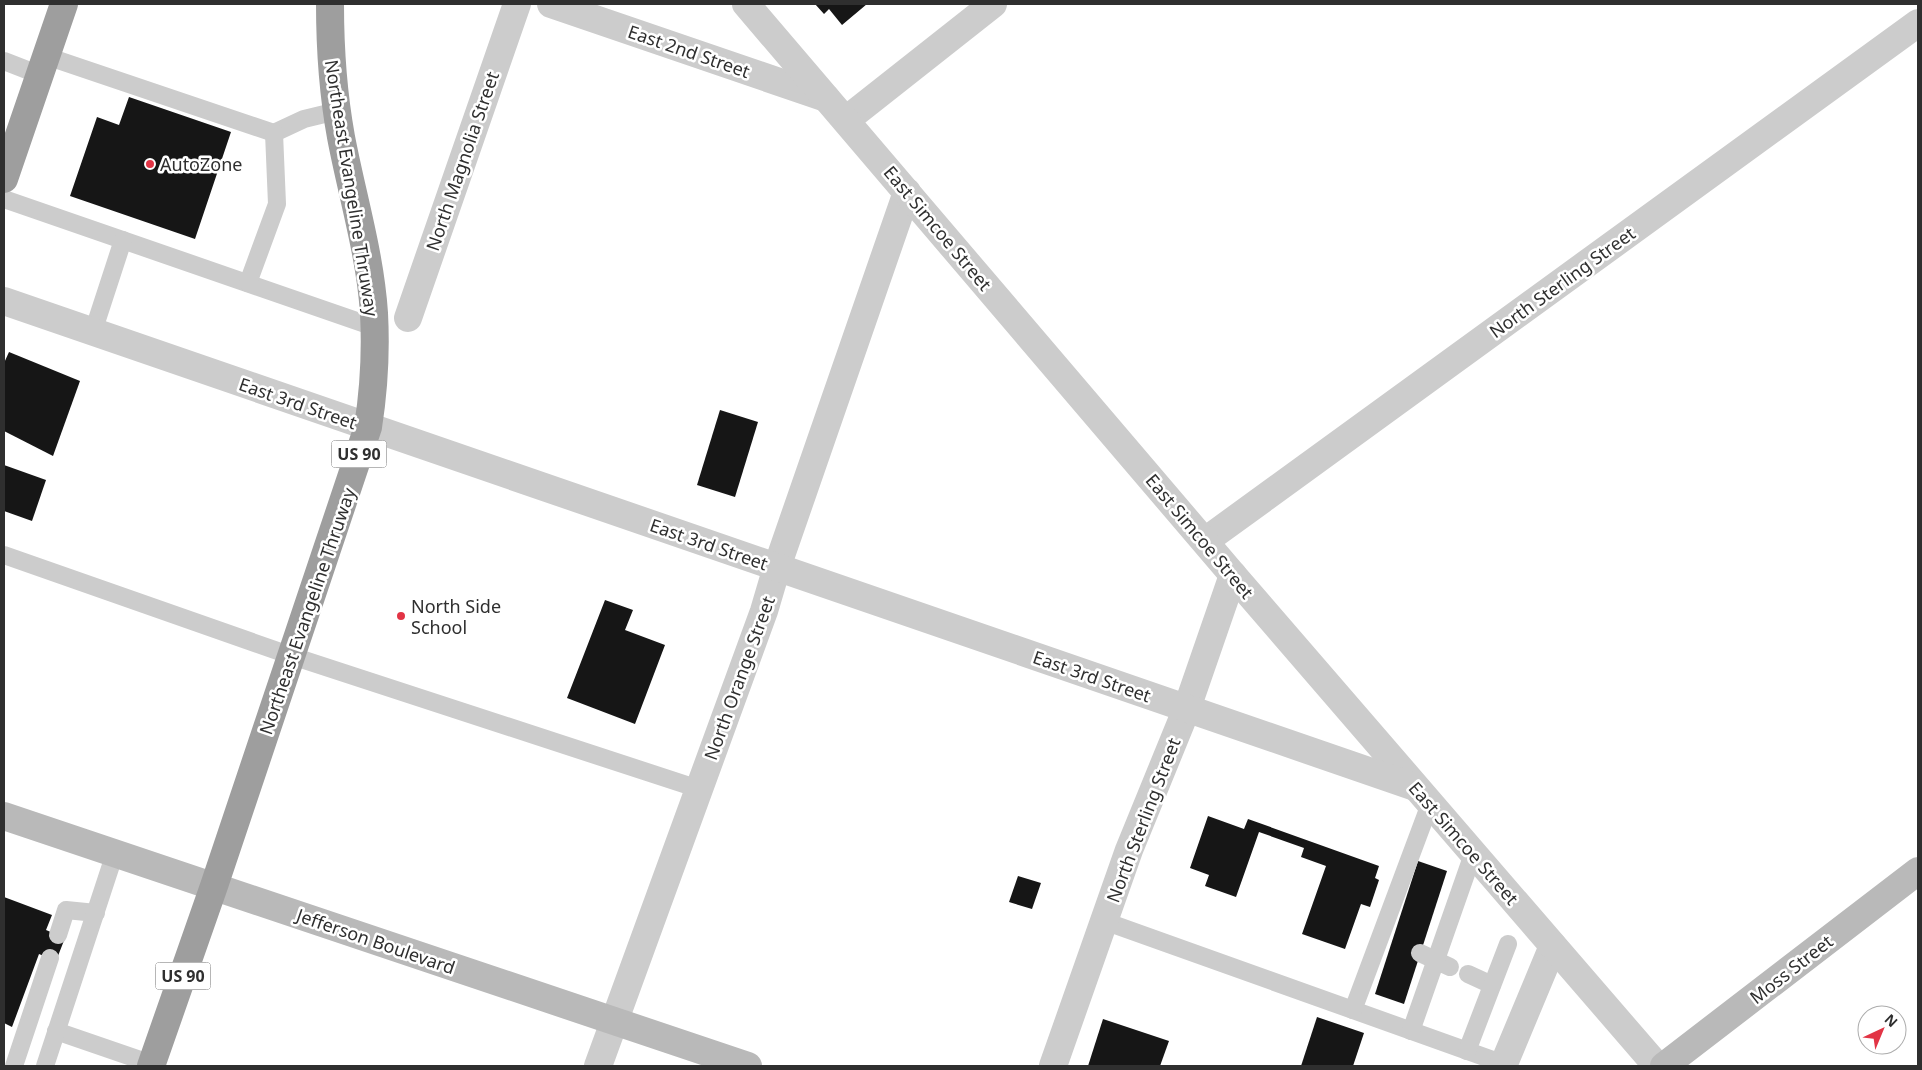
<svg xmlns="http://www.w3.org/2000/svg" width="1922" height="1070" font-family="'Noto Sans',sans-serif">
	<rect width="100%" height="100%" fill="#fff"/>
	<!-- building -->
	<g fill="#161616">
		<path d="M815,4h52l-25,21 -13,-16 -5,5z"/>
		<path d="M129,97l102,35 -36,107 -125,-43 27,-79 22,8z"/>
		<path d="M9,352l71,29 -27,75 -49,-25v-68z"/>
		<path d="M720,410l38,12 -23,75 -38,-12z"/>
		<path d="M4,465l42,15 -14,41 -28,-10z"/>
		<path d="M605,600l28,10 -8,20 40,15 -30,79 -68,-26z"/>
		<path d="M1208,816l36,13 4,-10 131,47 -4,12 4,2 -9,27 -9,-3 -16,45 -43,-15 24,-68 -25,-9 3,-9 -45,-16 -23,65 -31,-11 4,-11 -19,-7z"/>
		<path d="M1418,861l29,10 -43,133 -29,-10z"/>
		<path d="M1018,876l23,7 -9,26 -23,-7z"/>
		<path d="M4,897l48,18 -6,15 19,8 -9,23 -17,-7 -27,73 -8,-4z"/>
		<path d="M1317,1017l47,16 -11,33h-52z"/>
		<path d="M1103,1019l66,22 -9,25h-72z"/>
	</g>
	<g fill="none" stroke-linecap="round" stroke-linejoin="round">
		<!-- service -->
		<g stroke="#ccc" stroke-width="18">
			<path d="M46,56l228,77 30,-14 33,-8"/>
			<path d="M4,61l36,14"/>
			<path d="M4,199l370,128"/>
			<path d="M248,283l29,-79 -3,-71"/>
			<path d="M93,332l30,-92"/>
			<path d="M4,555l288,101 407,133"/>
			<path d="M1104,921l400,143"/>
			<path d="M58,935l8,-25 30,3"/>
			<path d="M1420,953l30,14"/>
			<path d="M1468,974l24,11"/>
			<path d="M1353,1010l77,-206"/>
			<path d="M56,1031l96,33"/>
			<path d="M1411,1031l62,-177"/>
			<path d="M1467,1051l41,-107"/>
			<path d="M14,1066l36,-108"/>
			<path d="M45,1066l70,-213"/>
		</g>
		<!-- minor -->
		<g stroke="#ccc" stroke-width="28">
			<path d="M846,120l147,-116"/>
			<path d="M408,318l109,-314"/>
			<path d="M1205,541l713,-518"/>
			<path d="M598,1066l166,-455 13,-44 130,-375"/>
			<path d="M1053,1066l76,-216 58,-142 46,-133"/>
			<path d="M1503,1066l50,-120"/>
		</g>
		<!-- tertiary -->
		<g stroke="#ccc" stroke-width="28">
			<path d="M551,4l275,94"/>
			<path d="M746,4l487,571 424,491"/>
			<path d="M4,301l1411,486"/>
		</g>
		<!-- secondary -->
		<g stroke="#b9b9b9" stroke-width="28">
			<path d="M4,816l744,250"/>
			<path d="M1664,1066l254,-195"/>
		</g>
		<!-- trunk -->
		<g stroke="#9e9e9e" stroke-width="28">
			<path d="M4,179l60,-175"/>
			<path d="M151,1066l63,-180 154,-459c6,-38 8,-76 6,-114 -4,-60 -22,-118 -33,-176 -8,-44 -11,-89 -11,-133"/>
		</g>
	</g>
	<!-- markers -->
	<g fill="#e23445" stroke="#fff" stroke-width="2">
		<circle cx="150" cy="164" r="5"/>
		<circle cx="401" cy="616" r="5"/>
	</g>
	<g text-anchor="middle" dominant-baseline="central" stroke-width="5" stroke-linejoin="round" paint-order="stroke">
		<!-- shield labels -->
		<g fill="#fff" stroke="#6d6d6d" stroke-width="1">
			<rect x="331.5" y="440.5" width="55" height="27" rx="4"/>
			<rect x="155.5" y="962.5" width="55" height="27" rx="4"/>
		</g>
		<g font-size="16" font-weight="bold" fill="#2f2f2f">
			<text x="359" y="454">US 90</text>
			<text x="183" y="976">US 90</text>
		</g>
		<!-- street labels -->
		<g font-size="18" fill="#2f2f2f" stroke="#fff">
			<text transform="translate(689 51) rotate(19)">East 2nd Street</text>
			<text transform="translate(462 161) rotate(-71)">North Magnolia Street</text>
			<text transform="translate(352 188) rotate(81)">Northeast Evangeline Thruway</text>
			<text transform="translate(938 228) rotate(50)">East Simcoe Street</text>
			<text transform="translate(1562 282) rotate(-36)">North Sterling Street</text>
			<text transform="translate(298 403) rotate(19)">East 3rd Street</text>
			<text transform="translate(1200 536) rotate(50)">East Simcoe Street</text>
			<text transform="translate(709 544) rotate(19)">East 3rd Street</text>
			<text transform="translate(307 611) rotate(-71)">Northeast Evangeline Thruway</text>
			<text transform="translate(1092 676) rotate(19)">East 3rd Street</text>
			<text transform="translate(739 678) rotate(-70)">North Orange Street</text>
			<text transform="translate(1143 820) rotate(-69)">North Sterling Street</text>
			<text transform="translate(1464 843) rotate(49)">East Simcoe Street</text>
			<text transform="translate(376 941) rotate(19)">Jefferson Boulevard</text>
			<text transform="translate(1791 969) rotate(-38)">Moss Street</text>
		</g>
		<!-- poi labels -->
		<g font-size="18" fill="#2f2f2f" stroke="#fff" text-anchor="start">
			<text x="160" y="164">AutoZone</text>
			<text x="411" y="606">North Side<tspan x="411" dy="21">School</tspan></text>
		</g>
	</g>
	<!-- border -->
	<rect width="1922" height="1070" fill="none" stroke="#2f2f2f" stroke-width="10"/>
	<!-- north arrow -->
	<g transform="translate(1882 1030) rotate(44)"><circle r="24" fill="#ffffff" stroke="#acacac"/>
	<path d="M0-4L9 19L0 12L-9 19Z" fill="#e23445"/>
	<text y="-8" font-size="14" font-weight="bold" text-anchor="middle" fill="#2f2f2f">N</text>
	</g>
</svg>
